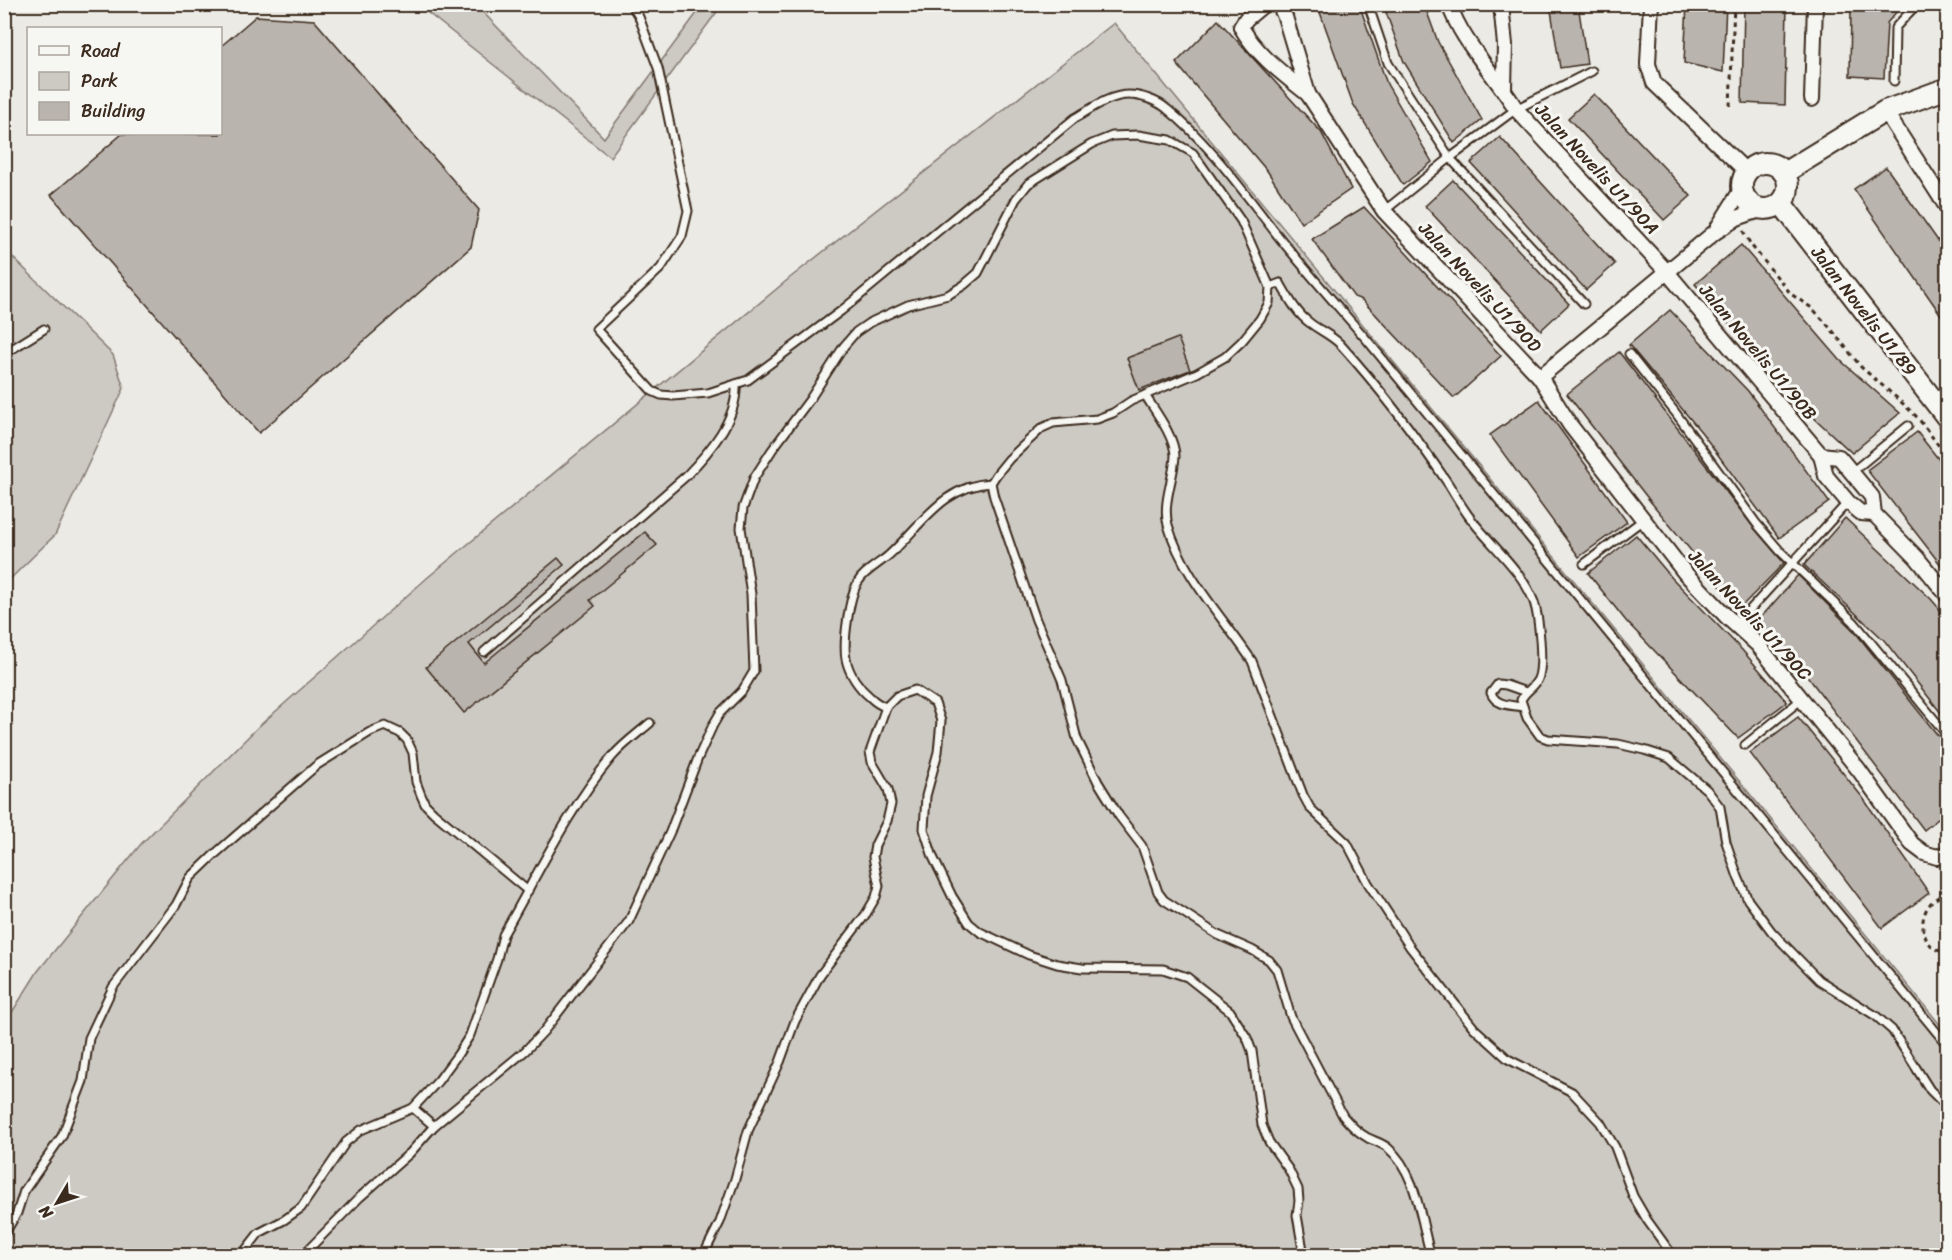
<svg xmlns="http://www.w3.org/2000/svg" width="1952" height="1260" font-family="Sriracha,sans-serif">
	<rect width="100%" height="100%" fill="#ebeae5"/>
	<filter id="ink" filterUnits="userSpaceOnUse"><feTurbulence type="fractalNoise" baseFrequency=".0167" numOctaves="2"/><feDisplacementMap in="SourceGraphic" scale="12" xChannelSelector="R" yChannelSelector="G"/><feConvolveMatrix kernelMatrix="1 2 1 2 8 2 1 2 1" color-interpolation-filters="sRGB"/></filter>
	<g filter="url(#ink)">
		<!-- green -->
		<g fill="#cdcac4" stroke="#847a71" stroke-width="1.5">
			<path d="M418,5h58l128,133 99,-133h19l-112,152z"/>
			<path d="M1114,23l833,1010v222h-1942l-1,-230 34,-54 103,-127 117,-117 169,-149 364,-301z"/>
			<path d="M4,249l109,106 11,33 -69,147 -50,49z"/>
		</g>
		<!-- building -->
		<g fill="#bab4ae" stroke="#3b2a1e" stroke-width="1.5">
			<path d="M1317,4h42l28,80 45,78 -29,23 -50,-81z"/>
			<path d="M1383,4h41l14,38 44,78 -28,23 -50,-81z"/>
			<path d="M1550,4h28l9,60 -27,4z"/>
			<path d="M1687,4h39l-3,68 -39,-9z"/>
			<path d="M1744,4h43l-2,101 -43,-2z"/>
			<path d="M1853,4h50l-16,19 -3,55 -34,-2 1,-69z"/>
			<path d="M256,16l58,4 165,190 -8,37 -212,186 -208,-238 71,-61h98v-87z"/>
			<path d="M1218,20l103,112 30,57 -50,34 -33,-51 -92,-109z"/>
			<path d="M1594,94l97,102 -27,24 -96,-102z"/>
			<path d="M1500,137l115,127 -29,26 -115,-127z"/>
			<path d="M1886,167l62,88v70l-94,-136z"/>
			<path d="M1453,180l116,124 -28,26 -116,-124z"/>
			<path d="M1364,207l137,149 -47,42 -92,-98 -8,-3 -42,-58z"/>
			<path d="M1741,245l99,115 60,53 -48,40 -56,-52 -101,-117z"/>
			<path d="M1670,310l78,81 81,111 -50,36 -77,-105 -73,-88z"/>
			<path d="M1178,338l12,32 -51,20 -12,-32z"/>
			<path d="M1619,352l135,176 30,35 -45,46 -89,-108 -83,-107z"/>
			<path d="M1539,400l88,122 -48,35 -89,-122z"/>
			<path d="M1917,432l31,39v103l-81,-104z"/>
			<path d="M1845,518l86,81 17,20v103l-64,-82 -80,-75z"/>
			<path d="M645,532l12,13 -67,55 5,6 -131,107 -38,-46 132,-109 6,7 -95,79 15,19z"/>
			<path d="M1636,535l36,43 70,72 45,52 -49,36 -112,-117 -38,-48z"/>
			<path d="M1798,575l57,57 93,116v63l-24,19 -119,-157 -49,-50z"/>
			<path d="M1798,717l65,81 66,95 -47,35 -132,-175z"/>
		</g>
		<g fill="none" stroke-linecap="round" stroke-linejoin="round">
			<!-- lane casing -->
			<g stroke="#3b2a1e" stroke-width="11">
				<g id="lane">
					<path d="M631,4l8,13 19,51 30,143 -6,25 -21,32 -65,61 56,62 9,4 12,1 35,-3 40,-13 93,-69 234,-193c16,-9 34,-23 54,-23 12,0 29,6 38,14 41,33 75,81 108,123 29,37 61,72 92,108l581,706"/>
					<path d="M1368,4l20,59 62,95 134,146"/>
					<path d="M1894,81l1,-53 22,-24"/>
					<path d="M1384,211l66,-53 66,-49 76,-38"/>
					<path d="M1270,287l10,-4c8,14 17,31 30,40 9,7 21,12 30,21 39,43 76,92 109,141 6,10 12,20 19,30 21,29 53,53 66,87 5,15 10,63 4,77 -4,9 -13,12 -17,21l6,18 13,18 8,3 70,5 26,6 25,8 38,32 13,17 6,35 12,35 10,23 24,32 47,48 57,36 16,14 38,60 18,18"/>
					<path d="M4,354l40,-25"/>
					<path d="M1629,354l46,58 81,111 24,28 74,71 94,114"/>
					<path d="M1145,395c10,16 30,42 30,61 -1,22 -13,47 -7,69 15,52 55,92 84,136l51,134 7,13 37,35 21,40 42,64 64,81 34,31 64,33 28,30 15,25 18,49 14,24 26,36"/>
					<path d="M1852,472l56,-46"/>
					<path d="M991,483c-49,3 -69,42 -102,72 -10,9 -25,16 -31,27 -9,15 -15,60 -12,77 3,15 13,29 24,38 5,5 9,8 16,10l11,-11 18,-6 20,13 6,18 -3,31 -12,44 -2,33 9,28 19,39 17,27 11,9 49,23 28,9 25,4 81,1 24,8 43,34 17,27 5,13 10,74 7,17 20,28 9,19 1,12 -2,14 7,41"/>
					<path d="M1584,564l59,-44"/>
					<path d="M1736,625l112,-123"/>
					<path d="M484,652l202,-176c23,-24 52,-57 50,-92"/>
					<path d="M1523,707c-12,-2 -27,-1 -32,-14l7,-9 8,1 20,7"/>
					<path d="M1745,745l57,-46"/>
					<path d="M413,1108l21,18"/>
					<path d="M4,1235l13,-22 7,-22 38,-55 21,-55 6,-43 24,-51 63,-82 14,-27 25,-24 102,-89 53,-33 15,-6 15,7 7,7 6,13 3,29 5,13 4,9 9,9 94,78"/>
					<path d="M241,1256l18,-23 25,-13 17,-12 45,-66 15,-12 52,-22 25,-27 20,-27 12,-19 27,-76 6,-24c34,-59 65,-126 109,-178 11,-13 25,-23 38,-34"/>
					<path d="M302,1256l58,-59 50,-44 24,-27 91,-75 19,-20 85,-110 41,-89 28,-74 15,-33 7,-12 22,-22 12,-20 -3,-77 -10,-66 2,-20 11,-30 18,-28 38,-51 34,-53 12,-14 13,-9 39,-18 40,-10 16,-10 14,-12 38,-74 12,-15 64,-40 20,-8 26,-1 32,5 23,13 48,68 29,66 -1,16 -9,16 -18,22 -17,16 -28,16 -66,28 -18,12 -16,6 -44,4 -11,5 -33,31 -13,16 -5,8 3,14 42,123 26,60 15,59 21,43 21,34 23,30 16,46 6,8 54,35 34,15 17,10 8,10 14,47 52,99c8,9 14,16 25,22 6,3 14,5 20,10 29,24 33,75 43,108"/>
					<path d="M703,1256l17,-34 15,-43 13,-48 32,-69 15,-41 25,-46 46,-61 10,-17 3,-11 -6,-29 2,-12 12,-24 4,-17 -3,-15 -16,-27 -2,-10 16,-45"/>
				</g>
			</g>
			<!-- street casing -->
			<g stroke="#3b2a1e" stroke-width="18">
				<g id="street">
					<path d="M1264,4l-18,15 -5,8c16,28 42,47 67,67"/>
					<path d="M1279,4l6,13 23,77 76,117 156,166 30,48 115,148 41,43 32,29 101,125 53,74 12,9 13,4 11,-5"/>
					<path d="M1449,4c13,39 46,70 67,105l151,163 154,183 5,21 22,26 13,11 13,1"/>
					<path d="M1501,4l4,41 -1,44"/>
					<path d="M1651,4l-3,60 6,19 93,89"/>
					<path d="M1812,99l3,-95"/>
					<path d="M1885,111l63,98"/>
					<path d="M1717,229l26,-42"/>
					<path d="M1540,377l174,-144 23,-15 26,-9"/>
					<path d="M1821,455l18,2 33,40 2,17 43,44 31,38"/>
				</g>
			</g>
			<!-- secondary casing -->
			<g stroke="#3b2a1e" stroke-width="24">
				<g id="secondary">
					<circle cx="1765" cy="186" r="23"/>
					<path d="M1784,173l101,-62 63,-23"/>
					<path d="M1781,203l167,216"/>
				</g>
			</g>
			<!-- path -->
			<g stroke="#3b2a1e" stroke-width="3" stroke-dasharray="4.5 4.5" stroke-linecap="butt">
				<path d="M1730,106l4,-102"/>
				<path d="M1743,231l8,14 40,49 21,14 20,22 29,37 37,32 20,19 30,40"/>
				<path d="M1948,894c-26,4 -34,38 -14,54 4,3 10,4 14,6"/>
			</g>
			<!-- lane -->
			<use href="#lane" stroke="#f6f6f2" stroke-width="7"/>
			<!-- street -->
			<use href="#street" stroke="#f6f6f2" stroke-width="14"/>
			<!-- secondary -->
			<use href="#secondary" stroke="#f6f6f2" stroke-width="20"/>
		</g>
	</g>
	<g text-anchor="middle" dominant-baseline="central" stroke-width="6" stroke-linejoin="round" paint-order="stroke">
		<!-- street labels -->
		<g font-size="18" fill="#3b2a1e" stroke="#f6f6f2">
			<text transform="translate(1597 169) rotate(47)">Jalan Novelis U1/90A</text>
			<text transform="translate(1480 287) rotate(47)">Jalan Novelis U1/90D</text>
			<text transform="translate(1864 311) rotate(52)">Jalan Novelis U1/89</text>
			<text transform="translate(1758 352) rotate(50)">Jalan Novelis U1/90B</text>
			<text transform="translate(1750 615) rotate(47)">Jalan Novelis U1/90C</text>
		</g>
	</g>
	<!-- margin -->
	<rect width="1952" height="1260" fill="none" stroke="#f6f6f2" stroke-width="24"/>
	<rect x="12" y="12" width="1928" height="1236" fill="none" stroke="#3b2a1e" stroke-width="2" filter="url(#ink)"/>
	<!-- legend -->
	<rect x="27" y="27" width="195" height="108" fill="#f6f6f2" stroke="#aba49d" stroke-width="1.5"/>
	<rect x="39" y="46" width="30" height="9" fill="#f6f6f2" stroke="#aba49d" stroke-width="1.5"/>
	<text x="81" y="57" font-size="18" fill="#3b2a1e">Road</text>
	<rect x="39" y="72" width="30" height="18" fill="#cdcac4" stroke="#aba49d" stroke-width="1.5"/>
	<text x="81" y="87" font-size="18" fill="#3b2a1e">Park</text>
	<rect x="39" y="102" width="30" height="18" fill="#bab4ae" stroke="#aba49d" stroke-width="1.5"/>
	<text x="81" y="117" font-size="18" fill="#3b2a1e">Building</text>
	<!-- north arrow -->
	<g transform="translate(57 1203) rotate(231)" stroke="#f6f6f2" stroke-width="4.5" paint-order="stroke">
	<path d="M0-4.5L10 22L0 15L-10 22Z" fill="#3b2a1e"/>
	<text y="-9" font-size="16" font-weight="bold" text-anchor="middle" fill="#3b2a1e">N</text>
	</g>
</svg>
